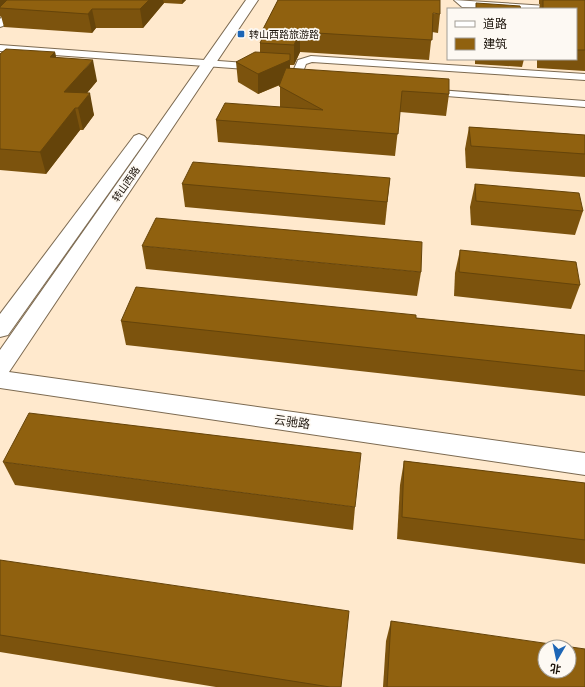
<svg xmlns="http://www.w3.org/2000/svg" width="585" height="687" font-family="'DejaVu Sans','Noto Sans SC',sans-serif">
	<rect width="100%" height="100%" fill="#ffe9cd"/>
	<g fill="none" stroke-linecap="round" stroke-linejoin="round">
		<!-- street casing -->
		<g stroke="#7c6a51" stroke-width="2">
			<g id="street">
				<path d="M18,0h9l-24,26 -3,1v-8z"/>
				<path d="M454,0l93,6 4,3 -89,-2z"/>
				<path d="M0,45l260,19 5,3 -5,3 -260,-19z"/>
				<path d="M311,56l274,18v6l-273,-18 -6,2 -5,13 10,6 -1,2c-7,2 -16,-2 -20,-7l8,-18z"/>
				<path d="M425,89l160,12v6l-164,-13 -1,-2 1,-2z"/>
			</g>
		</g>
		<!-- secondary casing -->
		<g stroke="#7c6a51" stroke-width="2">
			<g id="secondary">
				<path d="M246,0h12l-249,372 576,81v22l-585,-87v-38z"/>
				<path d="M139,134l5,2 3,3 -139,196 -8,2v-23l134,-178z"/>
			</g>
		</g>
		<!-- street -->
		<use href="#street" fill="#fff" fill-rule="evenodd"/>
		<!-- secondary -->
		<use href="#secondary" fill="#fff" fill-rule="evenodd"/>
	</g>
	<!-- wall -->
	<g fill="#7c530d">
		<path d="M0,0h186l-4,4 -18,-1 -21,25h-47l-4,5 -88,-6 -3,-11 -1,1z"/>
		<path d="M278,0l162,14 -2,19 -6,-1 -3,28 -129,-8 -6,13h-4v3l159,26 -3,22 -46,-4 -5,44 -177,-14 -2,-22 64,-13v-22l-22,9 -20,-12 -2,-20 24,-9v-10l2,-4v-8z"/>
		<path d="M539,0h46v71l-48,-3v-9h39v-50h-37l1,-5h-1z"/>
		<path d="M55,52l1,6 41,23 -10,12 7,22 -11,15h-3l-34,44 -46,-4v-116z"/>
		<path d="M475,59h49l-2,8 -47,-3z"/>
		<path d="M469,127l116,8v42l-119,-9 -1,-19z"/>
		<path d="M390,178l-5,47 -200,-18 -3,-23z"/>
		<path d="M475,184l108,27 -8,24 -104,-10 -1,-18z"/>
		<path d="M142,246l279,26 -4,24 -271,-27z"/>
		<path d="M460,250l120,35 -9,24 -117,-13 1,-23z"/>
		<path d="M416,318l169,17v61l-459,-51 -5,-24z"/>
		<path d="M404,461l181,22v81l-188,-25 3,-54z"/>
		<path d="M3,462l352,45 -2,23 -338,-45z"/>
		<path d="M0,560l341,127h-125l-216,-35z"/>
		<path d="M391,621l194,66h-202l3,-46z"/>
	</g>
	<!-- shaded-wall -->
	<g fill="#65440a">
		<path d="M0,0h16l-16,8z"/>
		<path d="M149,0h14l1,3 -21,25 -3,-19z"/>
		<path d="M182,0h4l-4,4z"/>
		<path d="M92,9l4,19 -4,5 -4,-19z"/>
		<path d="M300,32v20l-6,13v-20z"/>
		<path d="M55,52l4,21 -9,-16z"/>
		<path d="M290,54v26l-32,14v-20z"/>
		<path d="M93,60l4,21 -27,32 -6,-21z"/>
		<path d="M90,93l4,22 -11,15 -5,-22z"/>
		<path d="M75,108l5,22 -34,44 -6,-22z"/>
	</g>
	<!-- building -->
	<g fill="#90610f" stroke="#65440a" fill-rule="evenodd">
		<path d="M7,0h142l-9,9h-48l-4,5 -88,-6v-1z"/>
		<path d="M278,0h162v14l-7,-1 -1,27 -132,-8 -6,13 -34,-2 4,-8 -2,-4z"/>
		<path d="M543,0h42v50h-9v-41h-33z"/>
		<path d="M476,3l44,3 1,3h-45z"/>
		<path d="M6,49l49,3 -5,5 43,3 -29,32 26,1 -12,15h-3l-35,44 -40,-3v-95z"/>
		<path d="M255,52l35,2v6l-32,14 -22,-12z"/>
		<path d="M286,68l163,11v15l-47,-3 -4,43 -182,-14 9,-17 98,7 -44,-24z"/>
		<path d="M469,127l116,8v19l-114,-8z"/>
		<path d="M193,162l197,16 -3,24 -205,-18z"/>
		<path d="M475,184l104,9 4,18 -107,-10z"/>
		<path d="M156,218l266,24 -1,30 -279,-26z"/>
		<path d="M460,250l116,12 4,23 -121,-13z"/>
		<path d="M136,287l280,28v3l169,17v36l-464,-50z"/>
		<path d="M29,413l332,40 -6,54 -352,-45z"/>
		<path d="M404,461l181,22v57l-183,-23z"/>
		<path d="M0,560l349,51 -8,76h-11l-330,-52z"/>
		<path d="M391,621l194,28v38h-198zM545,647h24v24h-24z"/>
	</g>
	<!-- markers -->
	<rect fill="#1d66b6" stroke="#fdf9f3" stroke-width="1.5" x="237" y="30" width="8" height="8" rx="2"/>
	<g text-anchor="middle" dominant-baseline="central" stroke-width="3.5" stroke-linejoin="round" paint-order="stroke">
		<!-- far-poi labels -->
		<g font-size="10" fill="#1a1209" stroke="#fdf9f3" text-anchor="start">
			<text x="249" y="34">转山西路旅游路</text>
		</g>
		<!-- far-street labels -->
		<g font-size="10" fill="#1a1209" stroke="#fdf9f3">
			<text transform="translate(126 184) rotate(-55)">转山西路</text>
		</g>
		<!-- street labels -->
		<g font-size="12" fill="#1a1209" stroke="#fdf9f3">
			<text transform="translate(292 422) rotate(8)">云驰路</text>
		</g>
	</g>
	<!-- legend -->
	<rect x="447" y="8" width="130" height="52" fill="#fdf9f3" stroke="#a29d95"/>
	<rect x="455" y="21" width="20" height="6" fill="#ffffff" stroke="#a29d95"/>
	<text x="483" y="28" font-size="12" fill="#1a1209">道路</text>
	<rect x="455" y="38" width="20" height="12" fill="#90610f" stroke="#a29d95"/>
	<text x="483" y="48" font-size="12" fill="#1a1209">建筑</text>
	<!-- north arrow -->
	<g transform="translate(557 659) rotate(189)"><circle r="19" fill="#fdf9f3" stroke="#a29d95"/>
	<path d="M0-3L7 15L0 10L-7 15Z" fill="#1d66b6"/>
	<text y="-6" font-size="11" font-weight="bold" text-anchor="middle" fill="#1a1209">北</text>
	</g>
</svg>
